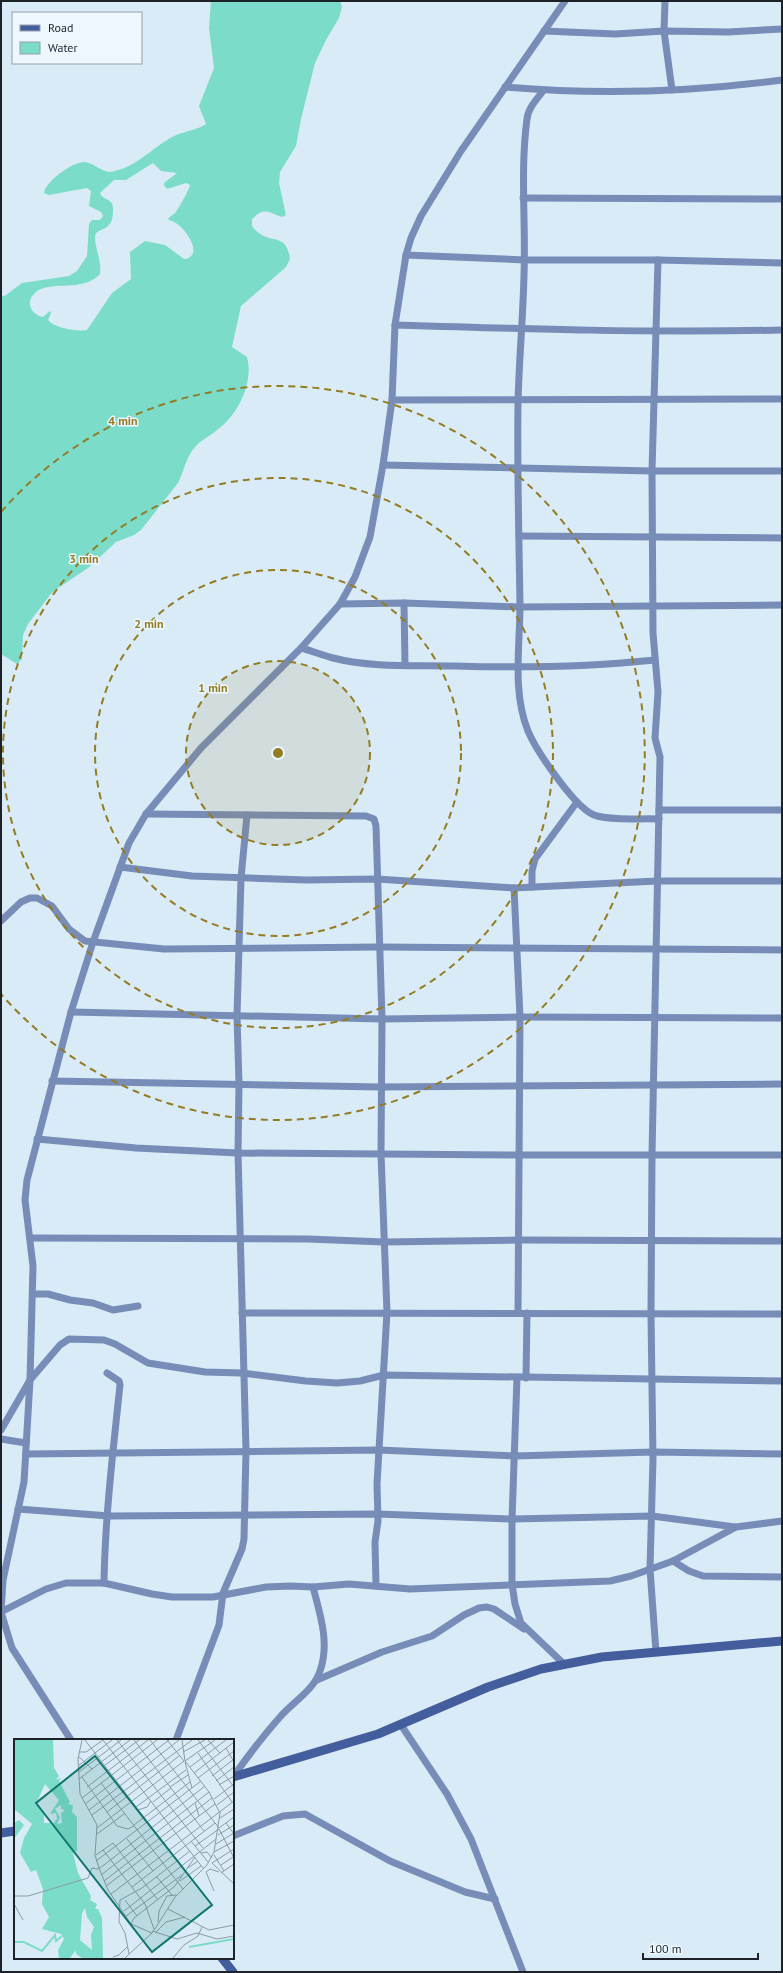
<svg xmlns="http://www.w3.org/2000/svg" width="783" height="1973" font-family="'PT Sans',sans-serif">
	<rect width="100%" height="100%" fill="#d9ebf6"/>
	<!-- water -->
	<path fill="#7bdcc9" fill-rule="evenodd" d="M211,1h129l2,6 -3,11 -13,22 -11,23 -14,56 -5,27 -16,26 -1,11 7,32 -4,2c-14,-5 -18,-10 -30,2v7c17,22 34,3 38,33l-4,8 -45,39 -9,41 15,10c7,25 -9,58 -30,73 -7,6 -16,10 -22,17 -9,10 -11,24 -17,36l-37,47 -7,5 -18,7 -28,26 -33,22 -5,5 -22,29 -5,11 -1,24 -5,5 -16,-10v-357l5,-2 16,-12 47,-7 8,-5 10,-15 2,-32 3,-4h8l3,-4 -2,-4 -12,-6 2,-15 -4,-3 -38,7 -5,-2c1,-11 29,-32 41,-31 8,1 15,8 23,10 26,-2 43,-24 66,-36 8,-4 26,-7 32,-12l-7,-18 15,-38 -5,-40zM153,163l8,8 16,2 -13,10v2l3,4 19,-6 4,2c0,3 -12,25 -15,28 -2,2 -5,3 -7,6 2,2 5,2 8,4 8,5 22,23 16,32 -3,3 -4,4 -8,4l-19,-14 -20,-4 -15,11 1,27 -19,14 -25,37c-9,2 -33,-2 -39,-10l3,-7 -1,-2 -7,6c-5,-1 -10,-4 -12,-9 -4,-8 3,-16 10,-19 19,-7 43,2 59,-15 2,-13 -5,-25 -5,-37 1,-11 18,-3 18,-26 1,-14 -9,-9 -13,-18l14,-13h12z"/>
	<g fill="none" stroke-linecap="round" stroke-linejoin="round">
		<!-- minor -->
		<g stroke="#788cb8" stroke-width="7">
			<path d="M665,1l-1,30 8,59"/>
			<path d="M544,31l71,3 49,-3 64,1 54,-3"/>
			<path d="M505,87c92,8 186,5 277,-7"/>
			<path d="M543,91c-6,8 -15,17 -16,28 -7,52 -1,104 -3,156 -1,43 -5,85 -6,128 -1,67 1,134 2,202 0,42 -8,86 8,126 8,19 49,81 69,85 19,5 42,2 62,3"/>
			<path d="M523,198l259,1"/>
			<path d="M406,255l119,5h133l124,3"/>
			<path d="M395,325c129,4 258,8 387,5"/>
			<path d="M392,400l390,-1"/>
			<path d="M383,465l269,6h130"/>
			<path d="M519,536l263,2"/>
			<path d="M404,603l1,62"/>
			<path d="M340,604l64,-1 116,4 262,-2"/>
			<path d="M301,648c11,3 21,7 32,10 39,10 82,7 121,8 68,2 134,1 201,-6"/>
			<path d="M659,810h123"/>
			<path d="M146,814l220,2 8,3 2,7 6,193 -1,135 6,158 -10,172 1,37 -3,21 1,44"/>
			<path d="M120,867l72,9 114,4 71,-1 137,9 143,-7h125"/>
			<path d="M532,887v-16l3,-12 42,-57"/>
			<path d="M514,888l6,129 -2,296"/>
			<path d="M1,921l20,-19 9,-4h7l15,8 17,23 16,12 79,8 215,-2 403,3"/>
			<path d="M71,1012l311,7 138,-2 262,1"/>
			<path d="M52,1081l328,6 402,-3"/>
			<path d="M37,1139l99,9 102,5 282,2h262"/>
			<path d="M30,1238l278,1 76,3 135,-2 263,1"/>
			<path d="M33,1294h15l22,6 23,3 20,7 25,-4"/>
			<path d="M242,1313l540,1"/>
			<path d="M517,1378l-5,141v65l3,20 6,19 43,41"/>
			<path d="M526,1378l1,-65"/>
			<path d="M1,1430l29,-50 30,-35 9,-6 35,1 11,4 33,19 57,9 37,1 64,8 31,2 23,-2 24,-6 398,6"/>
			<path d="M1,1439l25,4"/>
			<path d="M26,1454l353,-4 136,6 138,-4 129,2"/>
			<path d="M18,1509l91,7 269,-2 134,5 140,-3 83,11"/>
			<path d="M673,1561l16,10 14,5 79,1"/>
			<path d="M104,1583c1,-65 9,-132 16,-198l-1,-4 -12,-8"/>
			<path d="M1,1612l45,-23 20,-6h38l48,11 20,3h41l53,-10 24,-1 23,1 36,-3 61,5 200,-8 21,-5 42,-15 63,-34 46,-6"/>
			<path d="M656,1652l-6,-83 3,-110 -2,-145 1,-159 8,-398 -5,-19 3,-46 -5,-59 -1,-162 6,-211"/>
			<path d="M317,1680l65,-28 50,-16 32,-21 15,-7 8,-1 7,2 30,20"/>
			<path d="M401,1725l46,69 24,45 52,133"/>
			<path d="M71,1740l-59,-92 -11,-36 2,-32 21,-98 6,-102 3,-114 -8,-66 2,-20 44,-168 22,-70 36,-99 17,-29 55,-66 100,-100 39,-44 15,-27 15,-40 13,-72 9,-65 3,-75 11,-70 5,-17 10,-22 40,-65 104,-150"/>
			<path d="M176,1740l43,-115 4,-32 19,-44 2,-10 2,-89 -8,-297 1,-69 -2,-68 4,-138 6,-63"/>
			<path d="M233,1777c15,-21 30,-41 47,-60 13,-15 34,-27 40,-46 10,-28 0,-57 -7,-84"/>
			<path d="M233,1836l50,-20 22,-2 85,47 75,31 30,7"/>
		</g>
		<!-- secondary -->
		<g stroke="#445e9d" stroke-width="9">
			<path d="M233,1777l145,-43 110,-47 53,-18 61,-12 180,-16"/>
			<path d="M1,1833l14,-2"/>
			<path d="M222,1958l11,14"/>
		</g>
	</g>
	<!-- distance rings -->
	<circle cx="278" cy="753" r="92" fill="#947c23" fill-opacity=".12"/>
	<g fill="none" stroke="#947c23" stroke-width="2" stroke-dasharray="7 5">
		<circle cx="278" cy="753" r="92"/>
		<circle cx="278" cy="753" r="183"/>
		<circle cx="278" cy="753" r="275"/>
		<path d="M1 512A367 367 0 1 1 1 994"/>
	</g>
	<!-- overview -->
	<g transform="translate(14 1739)">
		<rect width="220" height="220" fill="#d9ebf6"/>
		<path d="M0,1h39l1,28 5,8 -3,4 5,-2 -2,3 11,21 -2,2 5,1 -1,7 5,5v34l-4,2 5,20 13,23 -1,4 7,4 -2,5h3l4,9 1,40h-21l-6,-4v-4l-6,8h-11l-1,-8 6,-11 -3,-5 -19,-5 7,-12 -7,-13 1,-15 -7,-19 -5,2 -11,-19 4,-15 8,-14 -18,-15zM31,45l14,16 -9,14 6,-1 1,6 -6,7v-3h-7v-10l-8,-9zM47,66v4l4,1 -4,3 1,10 -5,1 3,-7 -5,-8zM71,169l2,9 7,10 -3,8 1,15 -12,-10 2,-27zM5,81l5,5 -10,14v-16z" fill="#7bdcc9" fill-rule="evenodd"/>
		<path fill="none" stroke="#7bdcc9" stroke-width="2" d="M0,203h10l18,9 13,-16 1,6 6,-5M175,208l45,-8"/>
		<path fill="none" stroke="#8d9ba3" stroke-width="1" d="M68,1l-4,19 2,35 17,31 -2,30 4,13 9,22 23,34 21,9M71,1l107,140M103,1l86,108M120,1l70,91M136,1l69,88 15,-11M153,1l17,21M184,1l36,47M194,1l12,13M212,9l8,14M65,13h7l17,-12 100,128M169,13l22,-12M184,14l34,49M64,17l14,13M171,22l30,-21M171,23l7,26M64,27l34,-26M90,27l35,-26M176,28l36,-27M65,33l42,-32M180,34l40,-31M198,37l22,-17M68,38l35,49 11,3 6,-3M184,39l36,-27M65,40l51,-39M202,42l18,-14M87,44l82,106M205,46l15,-9M73,48l61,-47M156,48l18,-12M68,59l75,-58M200,60l20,-15M139,63l18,-14M181,64l4,13M71,65l84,-64M203,66l17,-13M122,68l50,-37M75,71l90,-70M124,71l9,-3 4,-6M93,73l72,-56M78,76l100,-75M206,79l14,-9M212,84l8,11M120,86l56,-43M83,89l87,-67M83,95l27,-20M204,96l16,-10M113,100l26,32M177,102l17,21M202,105l18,-11M181,107l24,-17 15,29M220,110l-22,14 22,21M89,111l42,54 9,25M200,113l20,-11M187,114l6,-1 5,6M82,116l17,-12 45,57M200,116l10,16M82,122l105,-80M207,126l12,-8M174,129l10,-7M207,134l13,-9M87,136l108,-83M142,137l16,19M90,142l108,-83M166,142l21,-15M92,147l109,-82M118,148l83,-64M200,152l-8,-19 4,-3 9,3M97,155l123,-93M0,157h14l60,-18 4,-10 6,1 6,-4 101,-79M111,161l12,16M0,165l9,16M154,170l41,21 25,-5M110,172l92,-72M112,177l56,-41M144,183l1,-11 8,-15 9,-1M117,185l3,-6 41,-32 20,-29M138,192l25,8 20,-6 20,6 17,-3M142,193l10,-10 19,-5M115,215l-4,-21 -6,-11 1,-22 22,-12 48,-37M99,218l6,-2 8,-8M111,219l28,-26 22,-35 32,-32 7,-13 6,-39 -11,-21 -24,-31 -3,-21M159,219l11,-13 14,-9 4,-9"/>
		<path fill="#0f766e" fill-opacity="0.15" stroke="#0f766e" stroke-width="2" d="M81,17l117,149 -60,47 -116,-149z"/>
		<rect width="220" height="220" fill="none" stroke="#1c2227" stroke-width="2"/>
	</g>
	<circle cx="278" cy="753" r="6" fill="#947c23" stroke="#ecf7fe" stroke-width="2"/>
	<g font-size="12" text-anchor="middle" font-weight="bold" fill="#947c23" stroke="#ecf7fe" stroke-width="3" stroke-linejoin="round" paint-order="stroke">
		<text x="123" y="425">4 min</text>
		<text x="84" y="563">3 min</text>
		<text x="149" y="628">2 min</text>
		<text x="213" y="692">1 min</text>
	</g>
	<!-- border -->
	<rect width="783" height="1973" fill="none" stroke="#1c2227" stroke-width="4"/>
	<!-- legend -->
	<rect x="12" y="12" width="130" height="52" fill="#ecf7fe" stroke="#99a2a8"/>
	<rect x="20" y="25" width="20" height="6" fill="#445e9d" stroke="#99a2a8"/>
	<text x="48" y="32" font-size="12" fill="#1c2227">Road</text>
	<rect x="20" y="42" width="20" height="12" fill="#7bdcc9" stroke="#99a2a8"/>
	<text x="48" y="52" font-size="12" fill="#1c2227">Water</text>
	<!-- scale -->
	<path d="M643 1953v6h115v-6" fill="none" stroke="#1c2227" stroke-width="2"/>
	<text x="649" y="1953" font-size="12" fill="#1c2227" stroke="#ecf7fe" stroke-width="3" paint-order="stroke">100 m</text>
</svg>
